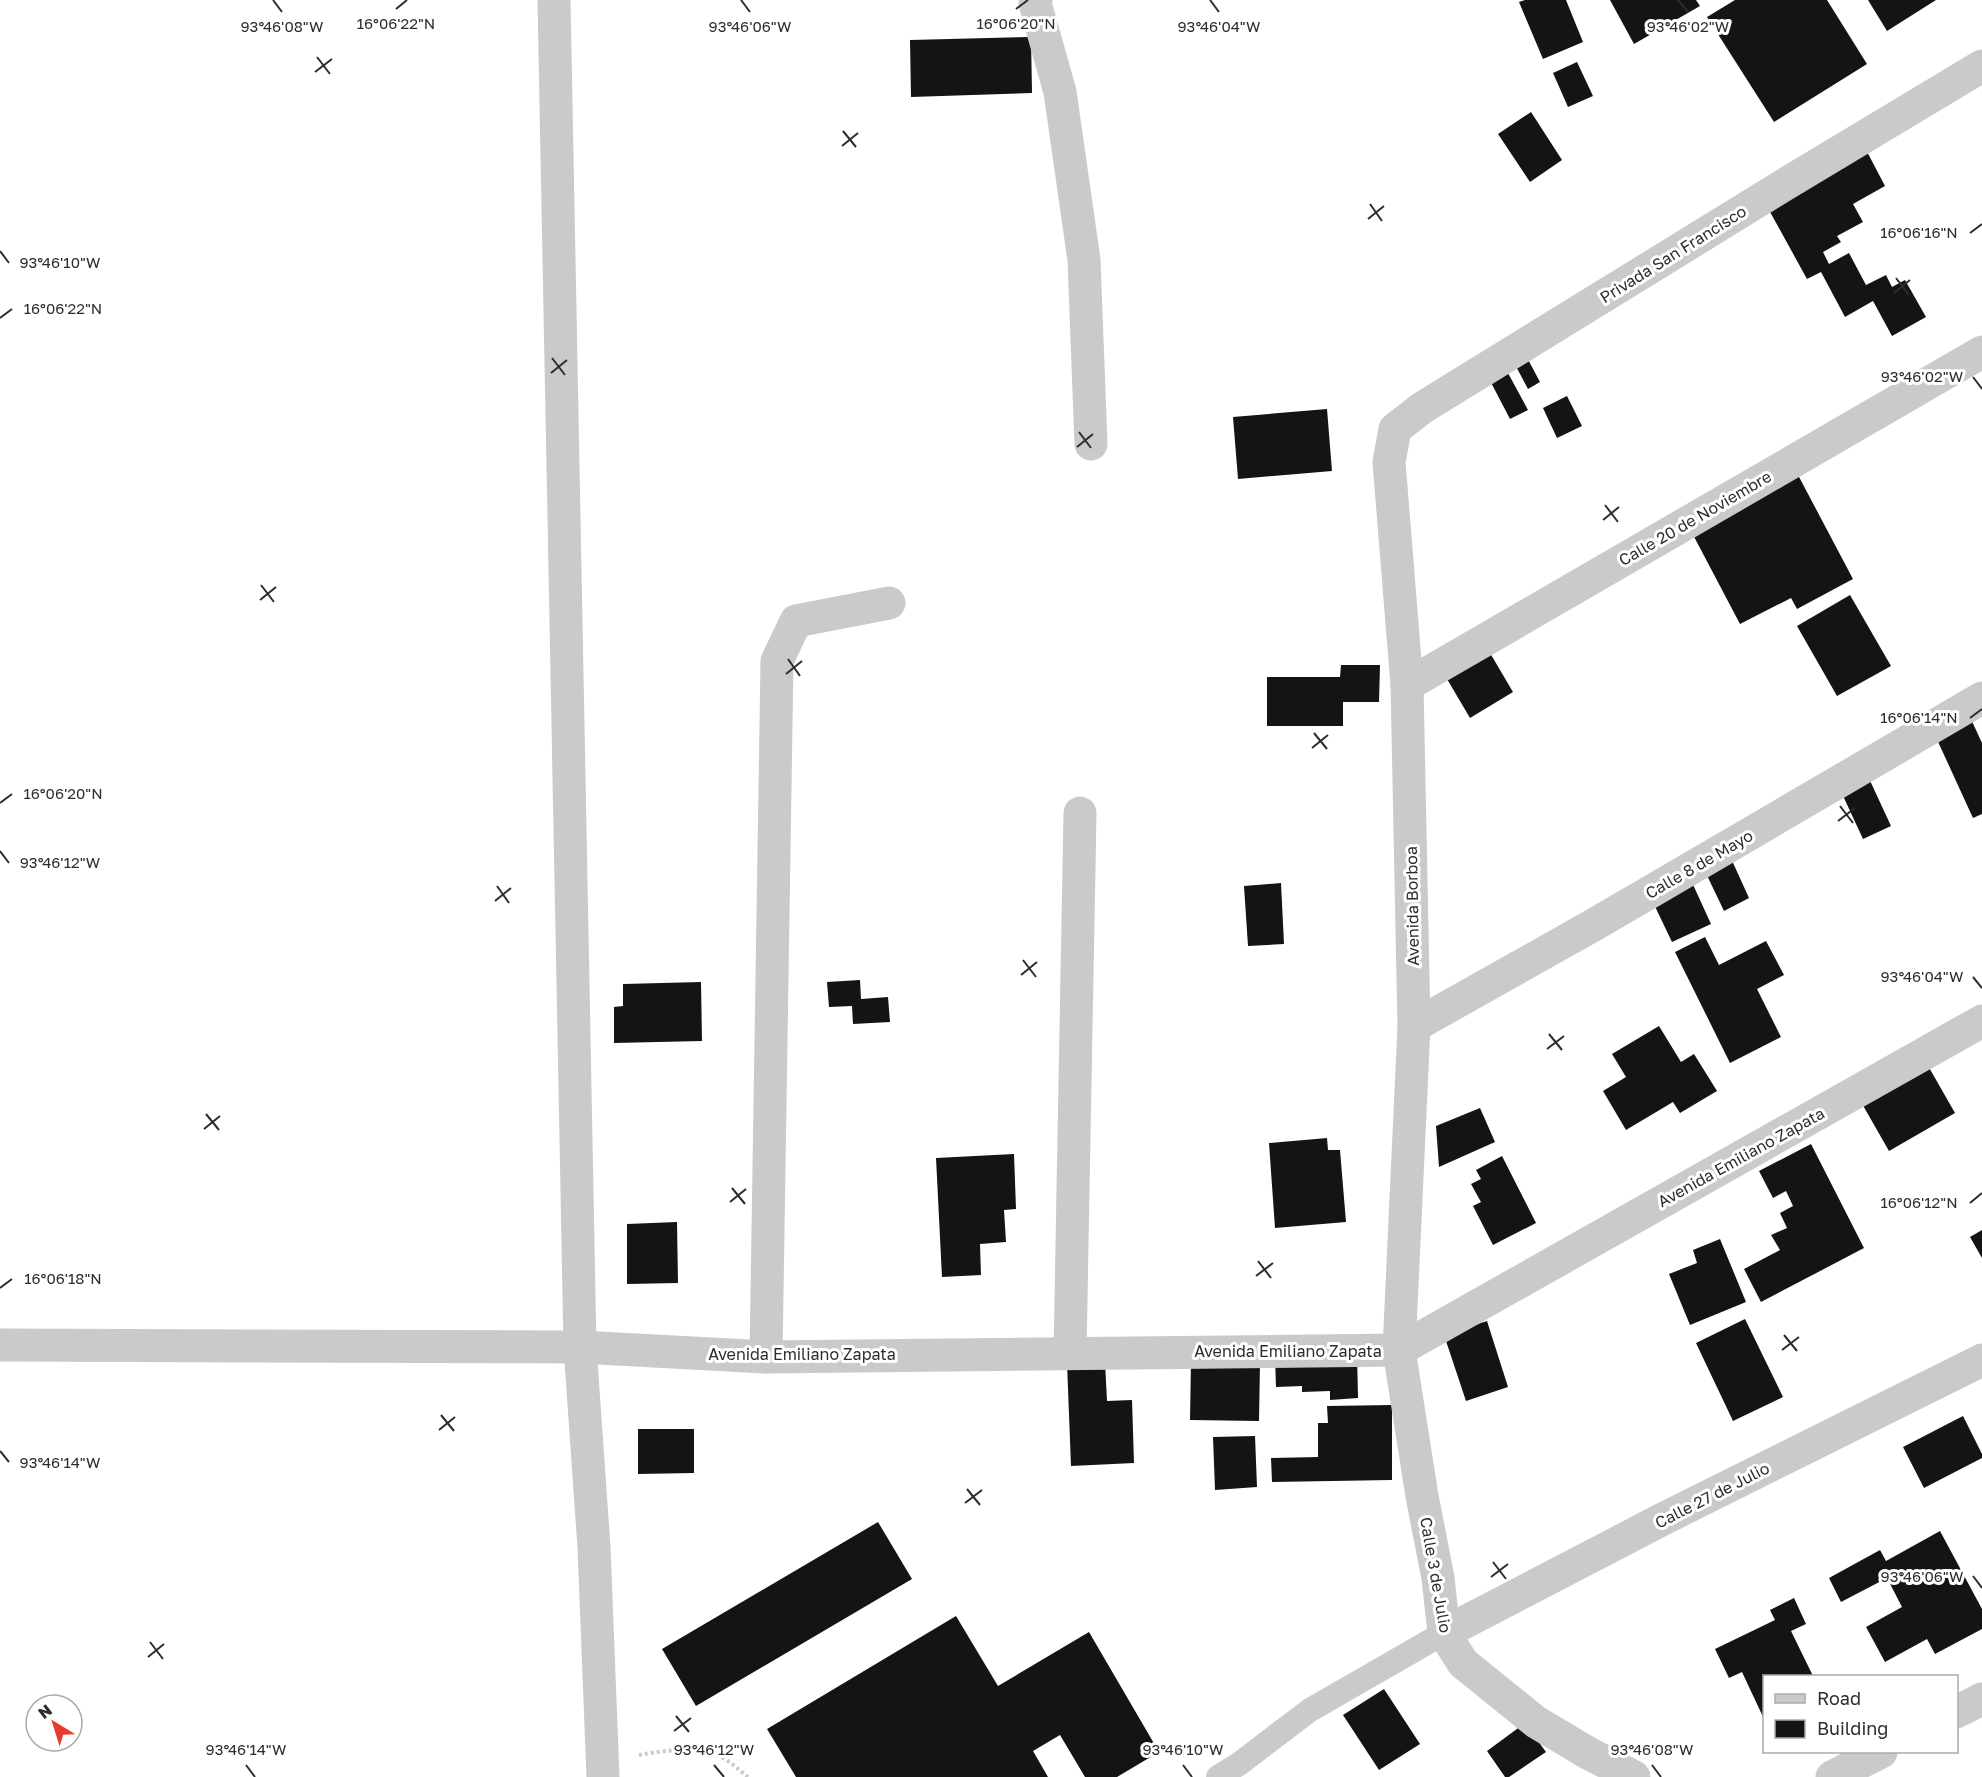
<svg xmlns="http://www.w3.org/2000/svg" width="1982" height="1777" font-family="'Golos Text',sans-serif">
	<rect width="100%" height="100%" fill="#fff"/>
	<!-- building -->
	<g fill="#141414">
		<path d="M1525,0h41l17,42 -40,17 -24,-57z"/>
		<path d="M1610,0h86l4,6 -66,38z"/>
		<path d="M1735,0h92l40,64 -93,58 -67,-105z"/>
		<path d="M1868,0h68l-49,31z"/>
		<path d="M1031,37l1,56 -121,4 -1,-57z"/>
		<path d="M1577,62l16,34 -25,11 -15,-34z"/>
		<path d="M1531,112l31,48 -32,22 -32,-48z"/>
		<path d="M1863,144l22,42 -32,18 10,18 -26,14 4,6 -18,10 6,12 20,-11 17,32 20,-10 6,12 13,-7 21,37 -34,19 -19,-35 -28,16 -24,-45 -14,7 -38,-69z"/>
		<path d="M1523,350l17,32 -12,7 -17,-32z"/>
		<path d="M1502,362l26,48 -18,9 -25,-48z"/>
		<path d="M1567,396l15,30 -25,12 -14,-30z"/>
		<path d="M1327,409l5,62 -94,8 -5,-62z"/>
		<path d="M1798,475l55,104 -56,30 -6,-11 -51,26 -49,-93z"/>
		<path d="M1850,595l41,71 -54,30 -40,-70z"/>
		<path d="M1490,653l23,39 -43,26 -23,-39z"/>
		<path d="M1341,665h39l-1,37h-36v24h-76v-49h73z"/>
		<path d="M1970,717l12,26v71l-9,4 -39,-85z"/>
		<path d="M1866,772l25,54 -28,13 -25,-54z"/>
		<path d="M1729,854l20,44 -25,13 -21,-44z"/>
		<path d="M1690,878l21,46 -39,18 -22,-46z"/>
		<path d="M1281,883l3,61 -36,2 -4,-60z"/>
		<path d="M1705,937l14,28 47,-24 18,34 -27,14 24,48 -51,26 -55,-111z"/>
		<path d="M860,980l1,19 27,-2 2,25 -37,2 -1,-18 -23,1 -2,-25z"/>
		<path d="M701,982l1,59 -88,2v-36l9,-1v-22z"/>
		<path d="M1659,1026l22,36 13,-8 23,37 -37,22 -7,-11 -47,28 -23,-39 23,-14 -14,-23z"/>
		<path d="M1927,1064l28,49 -66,38 -28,-49z"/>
		<path d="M1480,1108l15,34 -56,25 -3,-41z"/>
		<path d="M1327,1138l1,12h12l6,72 -71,6 -6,-85z"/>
		<path d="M1811,1144l53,104 -103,54 -17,-33 36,-19 -9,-15 16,-7 -7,-15 13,-7 -7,-15 -13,7 -14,-27z"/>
		<path d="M1014,1154l2,55 -12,1 2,32 -26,2 1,31 -39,2 -6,-119z"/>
		<path d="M1502,1156l34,67 -43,22 -20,-39 8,-4 -10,-18 10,-5 -5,-9z"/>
		<path d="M677,1222l1,61 -51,1v-60z"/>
		<path d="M1982,1230v28l-12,-21z"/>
		<path d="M1720,1239l26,63 -56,23 -21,-51 28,-11 -4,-13z"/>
		<path d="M1745,1319l38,78 -50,24 -37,-78z"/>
		<path d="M1487,1321l21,66 -42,14 -22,-66z"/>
		<path d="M1357,1353l1,45 -28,2v-9l-28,1v-6l-26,1 -1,-30z"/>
		<path d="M1191,1361l69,1 -1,59 -69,-1z"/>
		<path d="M1105,1362l2,39 25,-1 2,63 -63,3 -4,-103z"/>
		<path d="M1392,1405v75l-120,2 -1,-24 47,-1v-34h10l-1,-17z"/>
		<path d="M1963,1416l19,38v4l-58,30 -21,-41z"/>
		<path d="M638,1429h56v44l-56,1z"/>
		<path d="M1255,1436l2,51 -42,3 -2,-53z"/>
		<path d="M878,1522l34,57 -216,127 -34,-57z"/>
		<path d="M1940,1531l42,78v20l-47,25 -8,-15 -42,23 -19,-35 36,-20 -15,-29 -46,24 -12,-24 51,-28 6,11z"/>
		<path d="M1794,1598l12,26 -15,7 22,45h-49v43l-22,-47 -13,6 -14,-29 60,-29 -5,-10z"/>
		<path d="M956,1616l42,70 91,-54 70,120 -42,25h-32l-25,-42 -27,16 15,26h-252l-29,-48z"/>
		<path d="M1384,1689l36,55 -41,26 -36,-55z"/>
		<path d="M1525,1723l21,29 -37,25h-4l-18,-26z"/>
	</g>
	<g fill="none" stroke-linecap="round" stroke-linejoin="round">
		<!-- path -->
		<path stroke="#cacaca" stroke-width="4" stroke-dasharray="3 3" stroke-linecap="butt" d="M639,1755c27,-5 60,-9 86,4 8,5 15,12 23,18"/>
		<!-- lane -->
		<path stroke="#cacaca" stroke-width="24" d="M1218,1777l21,-13 71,-54 134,-77"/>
		<!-- street -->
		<g stroke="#cacaca" stroke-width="33">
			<path d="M554,0l26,1347 14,200 9,230"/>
			<path d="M1036,0l-1,3 25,89 24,168 7,184"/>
			<path d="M1407,685l575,-333"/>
			<path d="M1414,1026l183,-103 385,-225"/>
			<path d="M0,1345l580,2 186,10 633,-7 583,-329"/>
			<path d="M1070,1353l10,-540"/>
			<path d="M766,1357l11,-696 19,-40 93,-18"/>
			<path d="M1444,1633l217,-113 321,-160"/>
			<path d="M1956,1712l26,-13"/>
			<path d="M1634,1777l-46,-24 -52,-31 -73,-59 -19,-30 -6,-55 -16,-82 -23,-146 15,-324 -7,-341 -18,-223 6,-33 27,-21 362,-223 198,-119"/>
			<path d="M1832,1777l49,-25"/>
		</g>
	</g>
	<!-- ticks -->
	<path fill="none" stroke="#2d2d2d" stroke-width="2" d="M273,0l9,12M741,0l9,12M1210,0l9,12M1678,0l10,12M396,9l11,-9M1016,9l12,-9M317,57l13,17M315,72l17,-13M843,131l13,16M842,146l16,-13M1370,204l12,17M1368,219l16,-13M1970,233l12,-9M0,251l9,12M1896,278l13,17M1894,293l16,-13M0,318l12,-9M552,358l13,17M551,373l16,-13M1973,377l9,12M1079,432l12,16M1077,447l16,-13M1605,505l13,17M1603,520l16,-13M261,585l13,17M260,600l16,-13M788,659l12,17M786,674l16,-13M1970,718l12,-9M1314,733l13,16M1312,748l16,-13M0,803l12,-9M1840,806l13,17M1838,821l17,-13M0,851l9,12M497,886l12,17M495,901l16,-13M1023,960l13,17M1021,975l16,-13M1973,977l9,11M1549,1034l13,16M1547,1049l17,-13M206,1114l13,16M204,1129l16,-13M732,1188l13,16M730,1202l16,-13M1970,1203l12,-10M1258,1261l13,17M1256,1276l17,-13M0,1288l12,-9M1784,1335l13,16M1782,1350l17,-13M441,1415l13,16M439,1430l16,-13M0,1451l9,11M967,1489l13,16M965,1503l17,-13M1493,1562l13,17M1973,1576l9,12M1491,1577l17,-13M150,1642l13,17M148,1657l16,-13M676,1716l13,16M674,1731l17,-13M246,1765l9,12M714,1765l10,12M1183,1765l9,12M1652,1765l9,12"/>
	<g text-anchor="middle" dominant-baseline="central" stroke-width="6" stroke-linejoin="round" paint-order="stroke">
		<!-- street labels -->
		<g font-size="16" fill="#2d2d2d" stroke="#fff">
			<text transform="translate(1673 254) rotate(-32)">Privada San Francisco</text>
			<text transform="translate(1695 518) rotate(-30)">Calle 20 de Noviembre</text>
			<text transform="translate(1699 864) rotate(-30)">Calle 8 de Mayo</text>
			<text transform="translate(1412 906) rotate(-91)">Avenida Borboa</text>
			<text transform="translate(1741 1157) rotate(-29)">Avenida Emiliano Zapata</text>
			<text x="1288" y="1351">Avenida Emiliano Zapata</text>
			<text x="802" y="1354">Avenida Emiliano Zapata</text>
			<text transform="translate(1712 1495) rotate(-27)">Calle 27 de Julio</text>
			<text transform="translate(1436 1575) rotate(80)">Calle 3 de Julio</text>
		</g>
	</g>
	<g font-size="15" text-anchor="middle" fill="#2d2d2d" stroke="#fff" stroke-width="6" stroke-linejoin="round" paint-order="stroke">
		<text x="396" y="29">16°06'22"N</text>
		<text x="1016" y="29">16°06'20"N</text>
		<text x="1688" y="32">93°46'02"W</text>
		<text x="282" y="32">93°46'08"W</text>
		<text x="750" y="32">93°46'06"W</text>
		<text x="1219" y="32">93°46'04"W</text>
		<text x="1919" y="238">16°06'16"N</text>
		<text x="60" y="268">93°46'10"W</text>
		<text x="63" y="314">16°06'22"N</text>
		<text x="1922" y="382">93°46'02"W</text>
		<text x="1919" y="723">16°06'14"N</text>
		<text x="63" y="799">16°06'20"N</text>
		<text x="60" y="868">93°46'12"W</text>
		<text x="1922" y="982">93°46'04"W</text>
		<text x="1919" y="1208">16°06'12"N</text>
		<text x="63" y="1284">16°06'18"N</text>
		<text x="60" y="1468">93°46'14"W</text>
		<text x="1922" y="1582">93°46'06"W</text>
		<text x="246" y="1755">93°46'14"W</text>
		<text x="714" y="1755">93°46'12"W</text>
		<text x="1183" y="1755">93°46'10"W</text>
		<text x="1652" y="1755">93°46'08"W</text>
	</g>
	<!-- legend -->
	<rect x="1763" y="1675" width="195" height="78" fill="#ffffff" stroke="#ababab" stroke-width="1.5"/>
	<rect x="1775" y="1694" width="30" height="9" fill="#cacaca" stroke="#ababab" stroke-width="1.5"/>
	<text x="1817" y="1705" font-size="18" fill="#2d2d2d">Road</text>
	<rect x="1775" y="1720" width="30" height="18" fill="#141414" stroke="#ababab" stroke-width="1.5"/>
	<text x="1817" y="1735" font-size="18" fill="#2d2d2d">Building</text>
	<!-- north arrow -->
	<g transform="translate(54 1723) rotate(322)"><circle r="28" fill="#ffffff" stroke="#ababab" stroke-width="1.5"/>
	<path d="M0-4.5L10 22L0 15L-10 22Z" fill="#e73c2c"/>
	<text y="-9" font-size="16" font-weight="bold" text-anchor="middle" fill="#2d2d2d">N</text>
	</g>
</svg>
